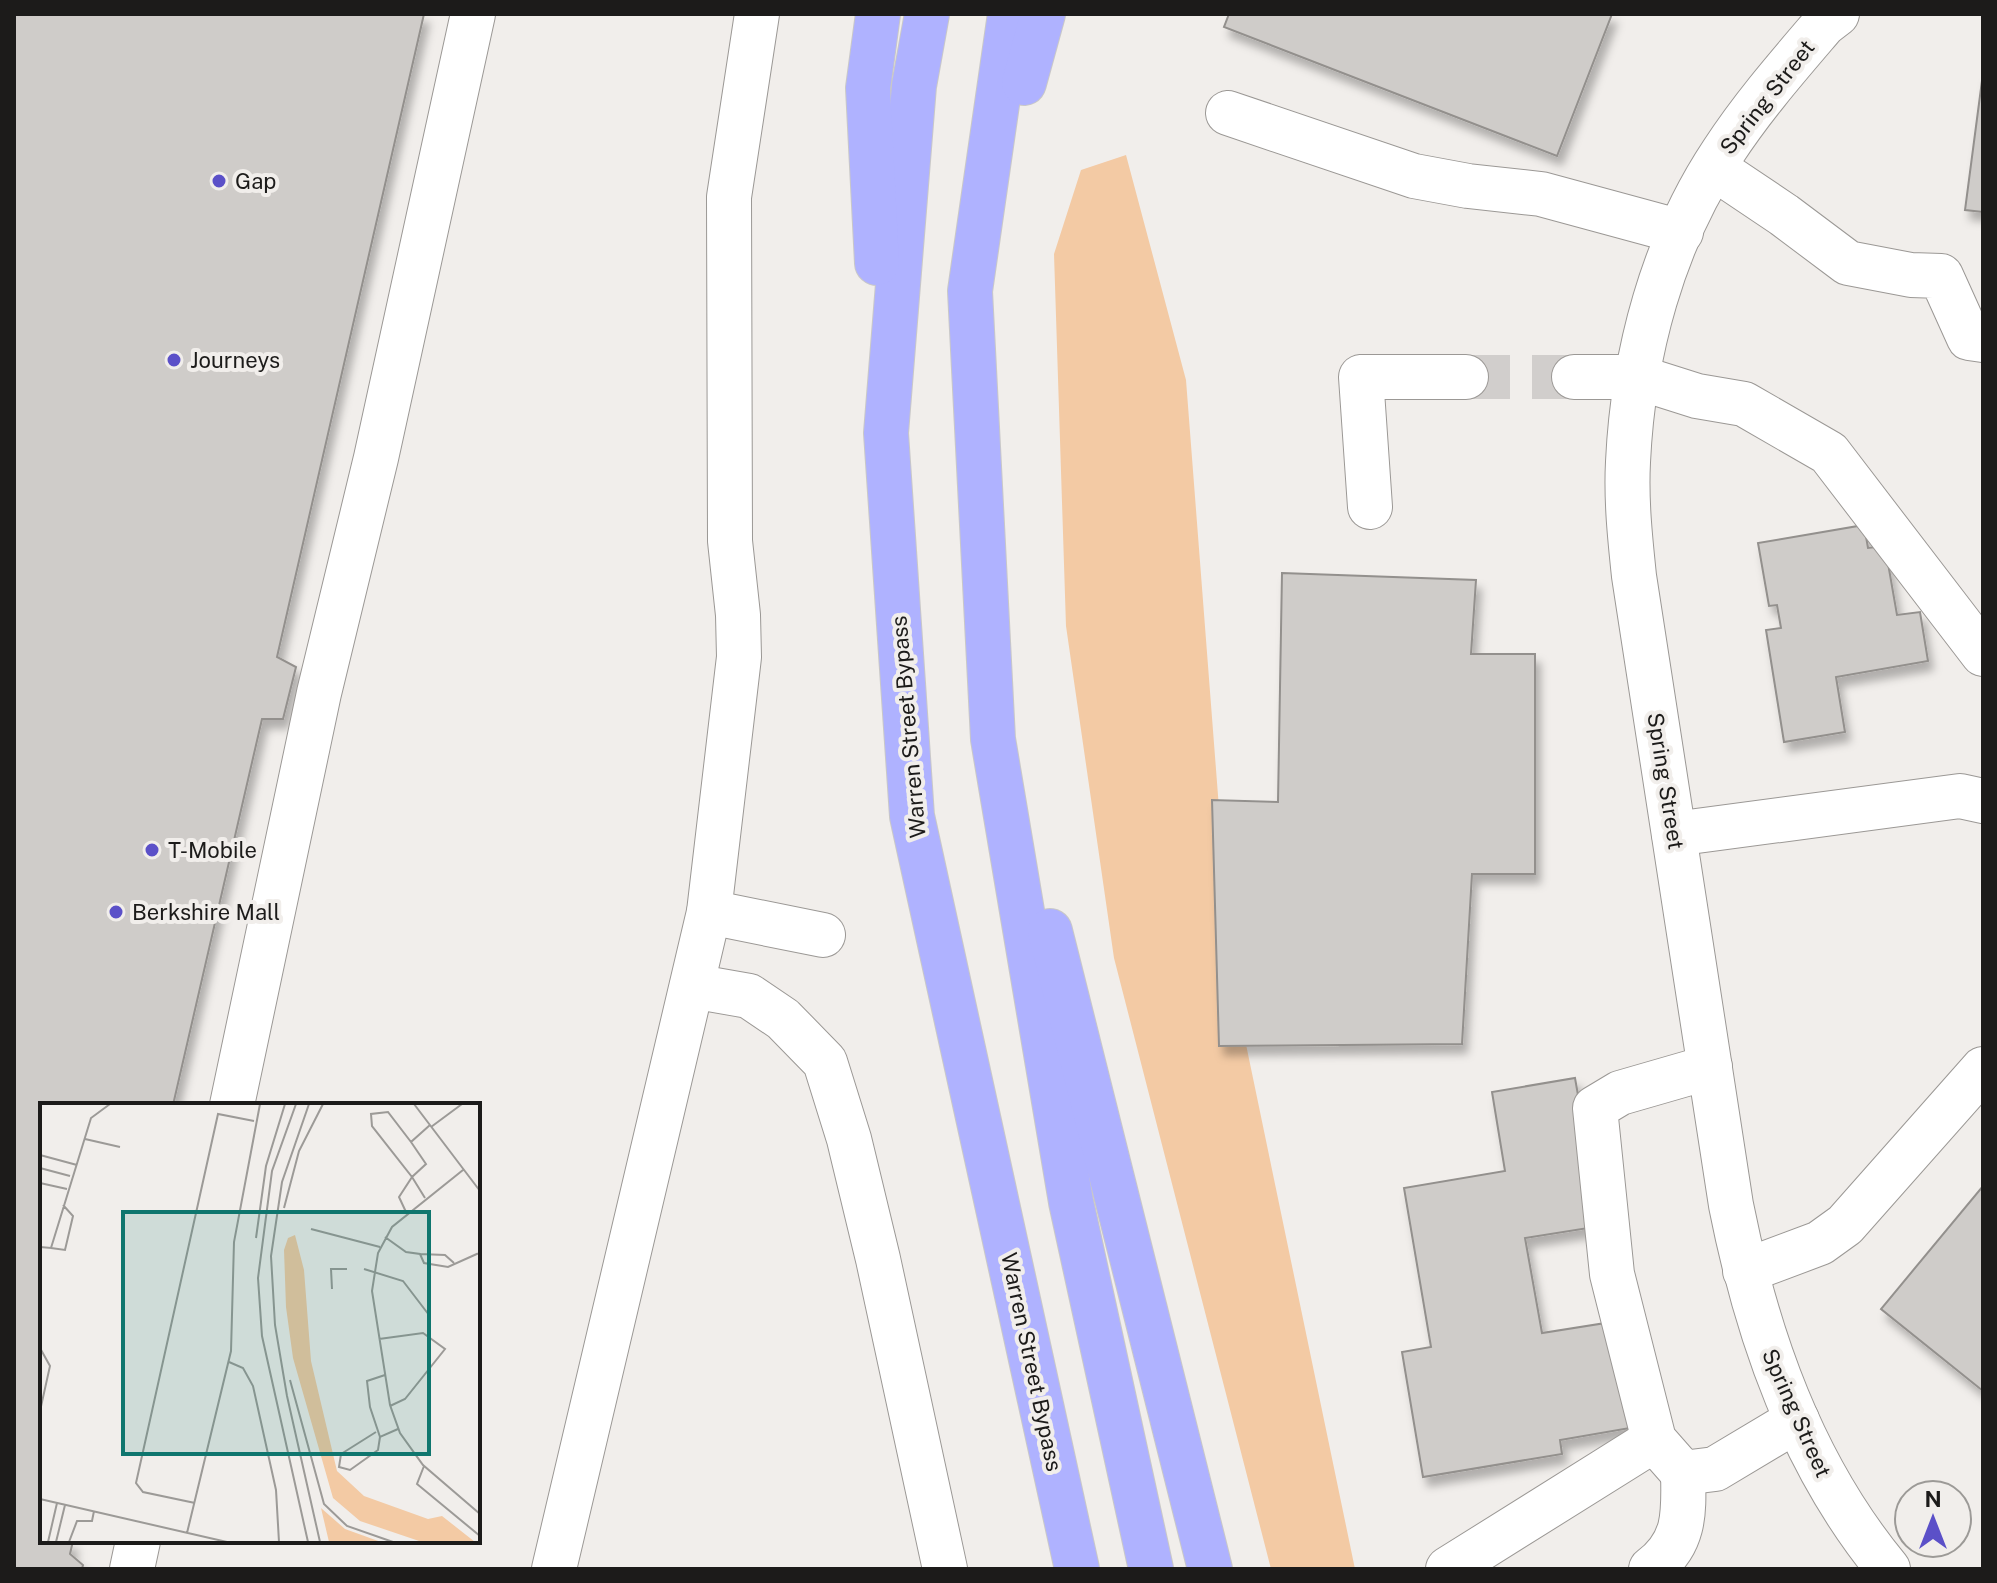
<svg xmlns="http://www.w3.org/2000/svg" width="1997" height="1583" font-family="'Public Sans',sans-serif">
	<defs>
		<filter id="shadow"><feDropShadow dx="5" dy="9" stdDeviation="4" flood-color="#0004"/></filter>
	</defs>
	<rect width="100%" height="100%" fill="#f1eeeb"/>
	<!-- green -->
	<path fill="#f3caa4" d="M1126,155l60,225 46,597 123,592h-84l-157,-611 -48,-332 -12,-372 27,-84z"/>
	<!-- building -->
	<g fill="#cfccc9" stroke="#93908d" stroke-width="2" filter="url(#shadow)">
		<path d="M14,14h410l-147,643 19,10 -13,52h-21l-89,386h-131v436h31l-3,13 13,11 -1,4h-68z"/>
		<path d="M1229,14h383l-55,142 -333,-129z"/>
		<path d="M1983,73v139l-18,-2z"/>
		<path d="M1864,525l4,23 17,-2 12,69 23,-3 8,49 -92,16 9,55 -61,10 -18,-112 15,-2 -4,-23 -8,1 -11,-63z"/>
		<path d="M1282,573l194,7 -5,74h64v220h-63l-10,170 -243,2 -7,-246 66,2z"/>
		<path d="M1575,1078l26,148 -76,12 17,95 70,-11 18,106 -70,12 2,14 -139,23 -21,-125 29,-5 -27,-159 101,-17 -13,-79z"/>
		<path d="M1983,1186v205l-102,-82z"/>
	</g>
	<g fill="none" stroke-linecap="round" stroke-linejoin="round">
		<!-- minor-tunnel -->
		<path stroke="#d1cecc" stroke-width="44" stroke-dasharray="44 22" stroke-linecap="butt" d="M1466,377h108"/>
		<!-- minor casing -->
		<g stroke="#9b9895" stroke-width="46">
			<g id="minor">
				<path d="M1837,14l-13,10c-35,41 -71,82 -101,128 -60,90 -90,202 -95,310 -2,38 2,76 6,114l97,629c26,131 71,260 157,364"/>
				<path d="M1228,113l186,63 54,10 73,8 140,38"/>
				<path d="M1714,168l70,47 64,48 63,12 30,1 28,62 14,2"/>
				<path d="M1574,377h63l60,19 47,8 85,49 154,201"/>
				<path d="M1370,507l-9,-130h105"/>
				<path d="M1674,834l286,-38 23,5"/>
				<path d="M709,912l114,23"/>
				<path d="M692,986l57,10 34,23 42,43 24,77 29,120 67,310"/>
				<path d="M1710,1067l-90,26 -25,15 17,166 42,166 29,33 32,-4 82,-49"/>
				<path d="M232,1105l87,-412 57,-235 97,-444"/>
				<path d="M1745,1271l75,-28 25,-18 138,-156"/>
				<path d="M132,1569l6,-28"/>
				<path d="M554,1569l155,-657 30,-255 -1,-42 -8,-74 -1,-344 28,-183"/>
				<path d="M1448,1569l206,-129"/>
				<path d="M1651,1569c35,-26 33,-57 32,-96"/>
			</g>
		</g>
		<!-- highway casing -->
		<g stroke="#c9c8c8" stroke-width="46">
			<g id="highway">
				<path d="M927,14l-13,72 -28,347 26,383 165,753"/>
				<path d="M1010,14l-40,277 23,448 78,463 80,367"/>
				<path d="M1024,83l19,-69"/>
				<path d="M877,263l-9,-175 10,-74"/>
				<path d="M1050,931l160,638"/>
			</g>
		</g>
		<!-- minor -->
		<use href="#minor" stroke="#fff" stroke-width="44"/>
		<!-- highway -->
		<use href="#highway" stroke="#afb2ff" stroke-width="44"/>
	</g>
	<!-- markers -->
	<g fill="#5b50c8" stroke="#f1eeeb" stroke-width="3">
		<circle cx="219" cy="181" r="8"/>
		<circle cx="174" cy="360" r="8"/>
		<circle cx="152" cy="850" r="8"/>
		<circle cx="116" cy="912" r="8"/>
	</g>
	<g text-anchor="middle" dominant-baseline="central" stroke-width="8" stroke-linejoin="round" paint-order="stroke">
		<!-- street labels -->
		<g font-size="22" fill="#1c1b1a" stroke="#f1eeeb">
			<text transform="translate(1767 97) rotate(-52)">Spring Street</text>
			<text transform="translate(908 727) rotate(-95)">Warren Street Bypass</text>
			<text transform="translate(1666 781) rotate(81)">Spring Street</text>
			<text transform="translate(1032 1362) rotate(78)">Warren Street Bypass</text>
			<text transform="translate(1797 1413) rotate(66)">Spring Street</text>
		</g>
		<!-- poi labels -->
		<g font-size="22" fill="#1c1b1a" stroke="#f1eeeb" text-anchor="start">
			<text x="235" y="181">Gap</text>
			<text x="190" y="360">Journeys</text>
			<text x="168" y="850">T-Mobile</text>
			<text x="132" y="912">Berkshire Mall</text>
		</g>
	</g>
	<!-- overview -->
	<g transform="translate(40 1103)">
		<rect width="440" height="440" fill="#f1eeeb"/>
		<path d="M255,132l9,35 7,91 26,110 27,25 64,23 14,-3 33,26h-53l-62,-21 -27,-23 -40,-140 -7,-51 -2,-57 4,-12zM281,405l24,21 36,13h-52z" fill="#f3caa4"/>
		<path fill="none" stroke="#9c9a97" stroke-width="2" d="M256,1l-24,67 -14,107 4,58 46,206M269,1l-27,78 -11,74 4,69 12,71 33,146M374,1l66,87M391,24l31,-23M45,36l35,8M0,52l37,10M0,65l30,8M423,67l-71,57 -14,26 -6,38 18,114 10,28 23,32 57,49M0,80l27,6M385,95l-13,-21 14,-13 -15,-22 19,-17M244,105l15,-57 24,-47M366,109l-7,-15 13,-20 -40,-51 -1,-12 17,-2 23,30M271,126l69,18M345,134l21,15 14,2 4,9 24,4 31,-14 1,-26M216,135l10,-72 19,-62M0,144l11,1 40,-130 19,-14M11,145l14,2 8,-34 -10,-11M380,151l25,1 9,8M324,166l39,12 26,34M292,186l-1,-20h16M339,236l44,-6 22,16 -40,50 -15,7M0,245l10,18 -10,45M189,259l14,6 10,18 23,104 3,52M345,272l-18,6 3,26 10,30 18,-8M250,277l34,124 23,22 46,16M0,317v28M336,329l-35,22 -2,13 11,3 28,-20 2,-13M384,363l-7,18 63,52M0,396l187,43M155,400l-52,-11 -7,-9 82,-369 36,7M147,430l44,-182 3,-109 26,-138M8,439l9,-39M16,439l9,-37M29,439l8,-21h15l2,-10"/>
		<path fill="#0f766e" fill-opacity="0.15" stroke="#0f766e" stroke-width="4" d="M83,109h306v242h-306z"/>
		<rect width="440" height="440" fill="none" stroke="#1c1b1a" stroke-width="4"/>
	</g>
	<!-- border -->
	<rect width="1997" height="1583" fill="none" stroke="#1c1b1a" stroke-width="32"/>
	<!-- north arrow -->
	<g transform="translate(1933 1519)"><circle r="38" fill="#f1eeeb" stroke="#9c9a97" stroke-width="2"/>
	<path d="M0-6L14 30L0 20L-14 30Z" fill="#5b50c8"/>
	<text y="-12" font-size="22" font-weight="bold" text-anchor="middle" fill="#1c1b1a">N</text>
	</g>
</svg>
